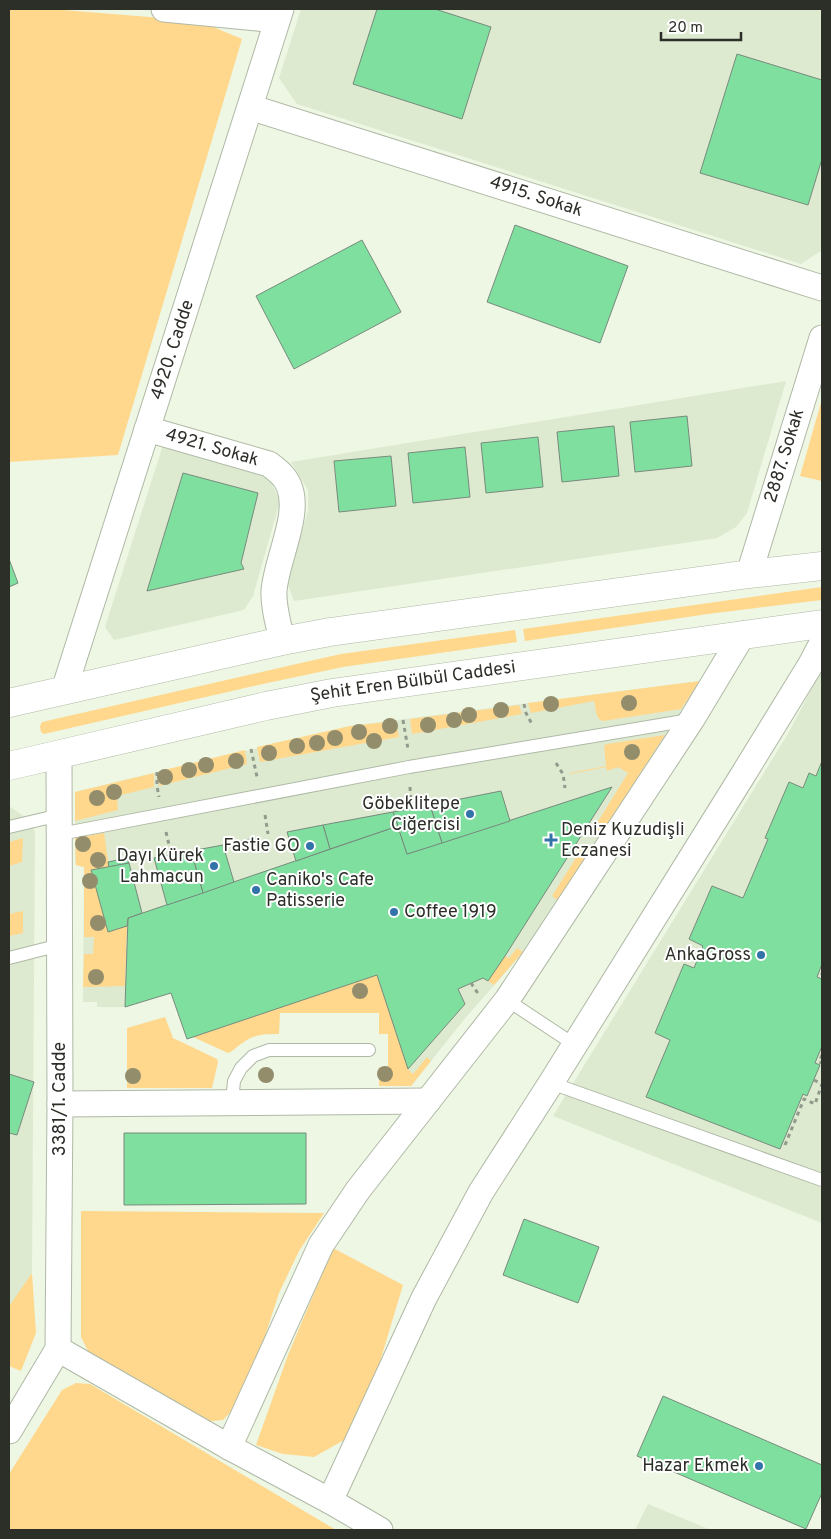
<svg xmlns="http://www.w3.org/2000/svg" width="831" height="1539" font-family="Overpass,sans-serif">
	<rect width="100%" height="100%" fill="#edf7e3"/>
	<!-- built -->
	<g fill="#ddead0">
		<path d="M301,9h521v241l-21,14 -504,-160 -18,-26z"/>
		<path d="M786,381l-39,132 -11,14 -19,11 -423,63 -7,-19 21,-71v-21l-17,-28z"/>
		<path d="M163,445l104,30 13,26 -27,95 -9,14 -130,30 -9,-13z"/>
		<path d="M822,669v554l-269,-107 236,-384z"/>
		<path d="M700,681l-167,260 -66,75 -56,70 -4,-20 -46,-136 -236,77h-28v-5h-14l1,-135 -5,-1 -3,-1 -1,-4v-69l275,-66z"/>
		<path d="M9,806l22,15 4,11 -3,441 -22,33z"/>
		<path d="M648,1504l63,26h-76z"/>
	</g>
	<!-- green -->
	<g fill="#ffd88d">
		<path d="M9,9h42l148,12 43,18 -124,416 -109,7z"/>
		<path d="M822,399v82l-22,-5z"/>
		<path d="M822,587v13l-114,14 -183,27 -2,-12z"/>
		<path d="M515,630l2,12 -174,25 -80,17 -219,50 -3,-2 -1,-6 2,-4 272,-62 27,-6z"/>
		<path d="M700,681l-19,28 -78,12c-8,-2 -7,-13 -9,-20l-63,12 -3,-10z"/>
		<path d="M519,705l3,9 -110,20 -2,-15z"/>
		<path d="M396,721l3,16 -139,25 -3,-15 93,-21z"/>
		<path d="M665,735l-65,101 -8,-5 36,-58 -10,-6 -11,4 -1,-4 -36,7v-1l36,-7 -2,-20 3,-2z"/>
		<path d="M245,750l2,14 -88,22 1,-15z"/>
		<path d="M154,773v14l-37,9 1,14 -43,11v-29z"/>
		<path d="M104,833l5,34 -18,4 17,60 19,-5 -2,60 -42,1 1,-33h9l1,-17h-10v-70l-8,-2 -1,-27z"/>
		<path d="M23,838l-1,24 -13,4v-24z"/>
		<path d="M584,845l8,4 -33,52 -7,-5z"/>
		<path d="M23,911v22l-14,3v-22z"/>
		<path d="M517,948l6,4 -29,33 -6,-4 17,-25 4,2z"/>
		<path d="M377,975l31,94 5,5 14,-17 4,4 -20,25h-32v-19h9v-33h-9v-21h-99l-1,21c-15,0 -25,0 -38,10 -6,4 -7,7 -13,9l-35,-16z"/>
		<path d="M165,1017l8,21 44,21 1,3 -6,26h-85v-60z"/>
		<path d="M81,1211l243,2 -25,38 -20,42 -34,104 -22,23 -19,2 -114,-67 -9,-18z"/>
		<path d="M333,1248l70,37 -24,80 -22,58 -11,16 -32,18 -31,-3 -27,-9 32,-90z"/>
		<path d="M32,1273l4,60 -15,38 -12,-5v-62l1,1z"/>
		<path d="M76,1383l14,1 246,146h-327v-56l53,-84z"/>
	</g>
	<!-- building -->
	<g fill="#7fdf9e" stroke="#788a7d">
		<path d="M377,9h58l56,18 -29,92 -109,-35z"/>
		<path d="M737,54l85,26v79l-14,46 -108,-32z"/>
		<path d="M515,225l113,41 -28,77 -113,-41z"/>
		<path d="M362,240l39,72 -107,57 -38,-73z"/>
		<path d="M687,416l5,50 -57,6 -5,-50z"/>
		<path d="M614,426l5,50 -57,6 -5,-50z"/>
		<path d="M538,437l5,50 -57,6 -5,-50z"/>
		<path d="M465,447l5,50 -57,6 -5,-50z"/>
		<path d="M391,456l5,50 -57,6 -5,-51z"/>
		<path d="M183,473l75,20 -17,70 3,6 -97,22z"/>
		<path d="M9,559l9,24 -9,4z"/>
		<path d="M822,761v203l-5,13 5,2v67l-7,17 5,2 -13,31 -4,-2 -23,55 -134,-52 24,-57 -15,-7 29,-69 10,4 9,-22 -14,-7 23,-53 31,12 25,-59 -3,-1 24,-56 14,6 6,-15 7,3z"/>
		<path d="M612,787l-107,169 -17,25 -5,-3 -25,11 7,15 -57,65 -31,-94 -190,64 -16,-46 -46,14 3,-89 270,-92 9,28z"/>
		<path d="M501,791l9,30 -68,22 -12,-38z"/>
		<path d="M430,805l12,38 -35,11 -14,-42z"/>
		<path d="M393,812l5,14 -68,23 -7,-24z"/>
		<path d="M323,825l7,24 -34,12 -9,-29z"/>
		<path d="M255,838l1,2 -33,7v-2z"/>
		<path d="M223,845l11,37 -31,11 -12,-42z"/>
		<path d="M191,851l12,42 -36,12 -13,-47z"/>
		<path d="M127,858l2,5 -20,4 -1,-5z"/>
		<path d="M129,863l13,50 -14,5 -1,8 -19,6 -17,-62z"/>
		<path d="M9,1074l25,8 -17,53 -8,-2z"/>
		<path d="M124,1133h182v71l-182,1z"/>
		<path d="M524,1219l75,28 -21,56 -75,-28z"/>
		<path d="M663,1396l159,69v28l-16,36 -169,-73z"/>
	</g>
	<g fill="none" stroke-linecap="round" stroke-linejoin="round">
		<!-- service casing -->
		<g stroke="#afb9a6" stroke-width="14">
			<g id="service">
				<path d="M9,827l51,-12"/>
				<path d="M60,834l349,-67 281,-47"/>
				<path d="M9,958l51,-13"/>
				<path d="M507,1000l68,45"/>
				<path d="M551,1083l271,97"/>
				<path d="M232,1102l2,-21 7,-13 12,-12 16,-6h100"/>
			</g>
		</g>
		<!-- minor casing -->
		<g stroke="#afb9a6" stroke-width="27">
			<g id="minor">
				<path d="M164,9l113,11"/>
				<path d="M250,107l572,181"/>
				<path d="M147,429l122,35c8,6 16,12 20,22 12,29 -13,74 -15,105 -1,17 5,34 8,50"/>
				<path d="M749,574l73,-236"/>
				<path d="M64,690l217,-681"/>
				<path d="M60,1104l368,-3"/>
				<path d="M58,1349l171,98 101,54 50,29"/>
				<path d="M9,1431l49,-82 2,-245 -1,-350"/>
				<path d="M229,1447l92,-202 37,-55 149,-190 185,-281 51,-85"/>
				<path d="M330,1501l94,-203 57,-106 70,-109 190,-305 70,-114 11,-21"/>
			</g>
		</g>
		<!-- secondary casing -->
		<g stroke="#afb9a6" stroke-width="29">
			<g id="secondary">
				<path d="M9,703l273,-62 48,-9 419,-58 73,-8"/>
				<path d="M9,766l257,-60 66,-13 490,-69"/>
			</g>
		</g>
		<!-- path -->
		<g stroke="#939a8c" stroke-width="3" stroke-dasharray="4 4" stroke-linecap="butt">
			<path d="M524,704l2,9 7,13"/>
			<path d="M403,720l5,29"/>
			<path d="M251,749l6,28"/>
			<path d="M556,763l7,11 2,14"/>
			<path d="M157,772v14l2,11"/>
			<path d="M410,787l1,20"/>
			<path d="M265,815l3,19"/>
			<path d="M166,832l5,21"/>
			<path d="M822,973v2"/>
			<path d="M471,983l8,12"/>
			<path d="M822,1055l-3,7 3,1"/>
			<path d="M814,1080l8,4"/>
			<path d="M785,1145l19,-46 11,5 7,-20"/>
		</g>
		<!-- service -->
		<use href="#service" stroke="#fff" stroke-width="12"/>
		<!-- minor -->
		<use href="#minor" stroke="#fff" stroke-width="25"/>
		<!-- secondary -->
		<use href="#secondary" stroke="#fff" stroke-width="28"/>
	</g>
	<!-- trees -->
	<g fill="#938d6c">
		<circle cx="629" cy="703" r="8"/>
		<circle cx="551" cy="704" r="8"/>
		<circle cx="501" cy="710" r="8"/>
		<circle cx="469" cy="715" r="8"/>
		<circle cx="454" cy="720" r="8"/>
		<circle cx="428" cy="725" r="8"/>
		<circle cx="390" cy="726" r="8"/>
		<circle cx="359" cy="732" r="8"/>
		<circle cx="335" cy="738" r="8"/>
		<circle cx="374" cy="741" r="8"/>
		<circle cx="317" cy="743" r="8"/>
		<circle cx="297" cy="746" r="8"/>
		<circle cx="632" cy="752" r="8"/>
		<circle cx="269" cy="753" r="8"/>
		<circle cx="236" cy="761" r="8"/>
		<circle cx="206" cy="765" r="8"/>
		<circle cx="189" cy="770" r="8"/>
		<circle cx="165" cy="777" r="8"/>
		<circle cx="114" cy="792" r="8"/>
		<circle cx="97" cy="798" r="8"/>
		<circle cx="83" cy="844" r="8"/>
		<circle cx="98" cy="860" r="8"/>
		<circle cx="90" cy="881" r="8"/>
		<circle cx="98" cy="923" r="8"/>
		<circle cx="96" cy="977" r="8"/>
		<circle cx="360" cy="991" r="8"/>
		<circle cx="385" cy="1074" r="8"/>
		<circle cx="266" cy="1075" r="8"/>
		<circle cx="133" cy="1076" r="8"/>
	</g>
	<!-- markers -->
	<g fill="#3274aa" stroke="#fff" stroke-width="2">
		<circle cx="470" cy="814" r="5"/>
		<path d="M548.5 832.5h5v5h5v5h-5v5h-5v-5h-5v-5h5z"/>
		<circle cx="310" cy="846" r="5"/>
		<circle cx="214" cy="866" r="5"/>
		<circle cx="256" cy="890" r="5"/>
		<circle cx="394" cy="912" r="5"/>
		<circle cx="761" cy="955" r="5"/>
		<circle cx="759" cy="1466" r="5"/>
	</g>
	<g text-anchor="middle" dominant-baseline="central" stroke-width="4" stroke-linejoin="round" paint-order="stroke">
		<!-- street labels -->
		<g font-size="18" fill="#2c2f28" stroke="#fff">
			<text transform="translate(536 197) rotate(18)">4915. Sokak</text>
			<text transform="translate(173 350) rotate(-72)">4920. Cadde</text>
			<text transform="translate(212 448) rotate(16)">4921. Sokak</text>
			<text transform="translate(785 456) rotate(-73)">2887. Sokak</text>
			<text transform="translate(413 682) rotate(-8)">Şehit Eren Bülbül Caddesi</text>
			<text transform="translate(60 1099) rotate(-90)">3381/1. Cadde</text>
		</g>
		<!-- poi labels -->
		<g font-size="18" fill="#2c2f28" stroke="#fff" text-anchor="end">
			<text x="460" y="804">Göbeklitepe<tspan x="460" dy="21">Ciğercisi</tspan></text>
			<text x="561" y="830" text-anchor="start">Deniz Kuzudişli<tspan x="561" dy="21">Eczanesi</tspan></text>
			<text x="300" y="846">Fastie GO</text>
			<text x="204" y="856">Dayı Kürek<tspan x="204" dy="21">Lahmacun</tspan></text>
			<text x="266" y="880" text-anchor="start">Caniko's Cafe<tspan x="266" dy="21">Patisserie</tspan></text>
			<text x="404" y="912" text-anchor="start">Coffee 1919</text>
			<text x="751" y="955">AnkaGross</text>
			<text x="749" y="1466">Hazar Ekmek</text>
		</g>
	</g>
	<!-- border -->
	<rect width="831" height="1539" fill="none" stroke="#2c2f28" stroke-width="20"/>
	<!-- scale -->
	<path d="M661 32v8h80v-8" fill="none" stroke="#2c2f28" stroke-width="2.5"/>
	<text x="668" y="32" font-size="15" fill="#2c2f28" stroke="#ffffff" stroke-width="4" paint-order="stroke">20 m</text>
</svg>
